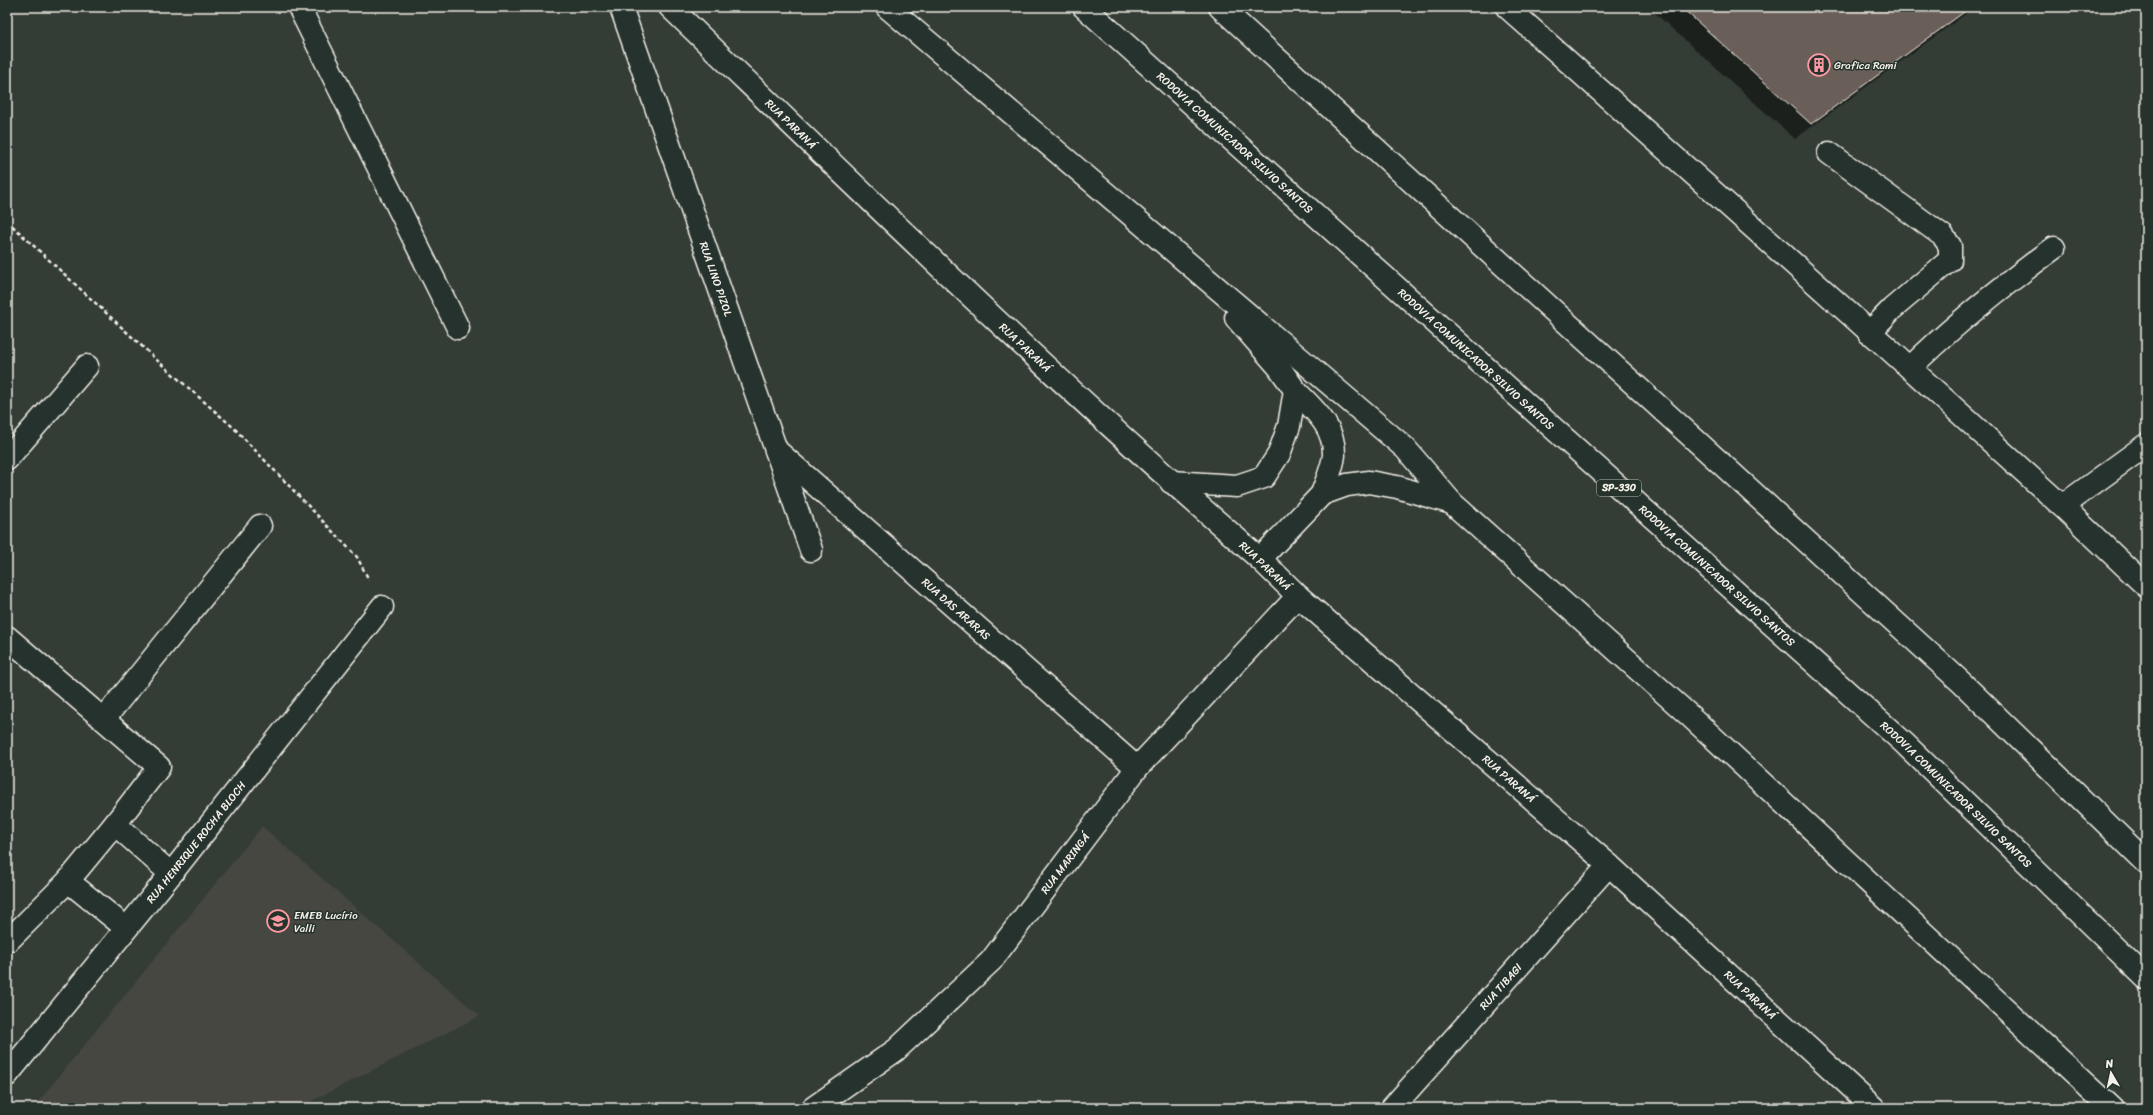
<svg xmlns="http://www.w3.org/2000/svg" width="2153" height="1115" font-family="Sriracha,sans-serif">
	<rect width="100%" height="100%" fill="#343c36"/>
	<filter id="ink" filterUnits="userSpaceOnUse"><feTurbulence type="fractalNoise" baseFrequency=".025" numOctaves="2"/><feDisplacementMap in="SourceGraphic" scale="8" xChannelSelector="R" yChannelSelector="G"/><feConvolveMatrix kernelMatrix="1 2 1 2 8 2 1 2 1" color-interpolation-filters="sRGB"/></filter>
	<g filter="url(#ink)">
		<!-- built -->
		<path fill="#444640" d="M262,826l218,190 -182,92h-265z"/>
		<!-- shadow -->
		<path fill="#0007" d="M1648,7h327l-180,132z"/>
		<!-- building -->
		<path fill="#6a5e58" stroke="#f4f1e8" d="M1681,7h290l-160,117z"/>
		<g fill="none" stroke-linecap="round" stroke-linejoin="round">
			<!-- minor casing -->
			<g stroke="#f4f1e8" stroke-width="25">
				<g id="minor">
					<path d="M299,7l159,321"/>
					<path id="s1" d="M621,7l190,543"/>
					<path d="M1829,153l114,83 7,10v14l-58,49 -23,24"/>
					<path d="M1910,368c44,-44 94,-83 144,-120"/>
					<path id="s2" d="M776,450l361,318"/>
					<path d="M7,459l80,-93"/>
					<path d="M2062,506l84,-61"/>
					<path id="s3" d="M1298,596l311,269 265,243"/>
					<path d="M7,637l152,130 -44,57 -47,57 -58,58 -3,-3"/>
					<path d="M104,719l156,-193"/>
					<path d="M115,824l56,50"/>
					<path d="M68,881l58,47"/>
					<path id="s4" d="M7,1075l164,-201 211,-267"/>
					<path id="s5" d="M1392,1108l217,-243"/>
				</g>
			</g>
			<!-- major casing -->
			<g stroke="#f4f1e8" stroke-width="25">
				<g id="major">
					<path id="s6" d="M813,1108l83,-58 95,-89 146,-193 161,-172 -38,-37"/>
				</g>
			</g>
			<!-- highway casing -->
			<g stroke="#f4f1e8" stroke-width="25">
				<g id="highway">
					<path id="s7" d="M670,7c194,187 386,376 590,552l62,-65 25,-9 22,-3 28,5 55,16"/>
					<path d="M887,7l518,441 47,55 238,213 422,392"/>
					<path id="s8" d="M1084,7l820,736 242,235"/>
					<path d="M1220,7l742,676 184,179"/>
					<path d="M1507,7l403,361 152,138 84,80"/>
					<path d="M1295,390c18,19 40,36 39,65 -1,12 -8,27 -12,39"/>
					<path d="M1171,482l66,4 27,-9 15,-23 10,-28 6,-36 -17,-24 -42,-48"/>
				</g>
			</g>
			<!-- path -->
			<path stroke="#f4f1e8" stroke-width="2.5" stroke-dasharray="4 3" stroke-linecap="butt" d="M7,221l152,141 75,66 123,129 12,23"/>
			<!-- minor -->
			<use href="#minor" stroke="#26332d" stroke-width="22"/>
			<!-- major -->
			<use href="#major" stroke="#26332d" stroke-width="22"/>
			<!-- highway -->
			<use href="#highway" stroke="#26332d" stroke-width="22"/>
		</g>
	</g>
	<!-- icons -->
	<defs>
		<g id="building-ring" transform="scale(1.15)"><circle r="9.5" fill="#26332d" stroke="#ff9aa2" stroke-width="1.5"/><path d="M-4-6H4V6H1V3H-1V6H-4ZM-2.5-4.3h1.7v1.8h-1.7ZM.8-4.3h1.7v1.8H.8ZM-2.5-1h1.7V.8h-1.7ZM.8-1h1.7V.8H.8Z" fill="#ff9aa2"/></g>
		<g id="school-ring" transform="scale(1.15)"><circle r="9.5" fill="#26332d" stroke="#ff9aa2" stroke-width="1.5"/><path d="M0-5L7-2L0 1L-7-2ZM-4 1L0 2.5L4 1V4Q0 6-4 4Z" fill="#ff9aa2"/></g>
	</defs>
	<g fill-rule="evenodd">
		<use href="#building-ring" x="1819" y="65"/>
		<use href="#school-ring" x="278" y="921"/>
	</g>
	<g text-anchor="middle" dominant-baseline="central" stroke-width="3" stroke-linejoin="round" paint-order="stroke">
		<!-- shield labels -->
		<rect fill="#26332d" stroke="#b6b8b0" stroke-width="1" x="1597" y="480" width="44" height="16" rx="3"/>
		<g font-size="10" font-weight="bold" fill="#f4f1e8">
			<text x="1619" y="488">SP-330</text>
		</g>
		<!-- poi labels -->
		<g font-size="11" fill="#f4f1e8" stroke="#26332d" text-anchor="start">
			<text x="1834" y="65">Grafica Rami</text>
			<text x="294" y="915">EMEB Lucírio<tspan x="294" dy="13">Valli</tspan></text>
		</g>
		<!-- street labels -->
		<g font-size="11" fill="#f4f1e8" stroke="#26332d">
			<text stroke="none"><textPath href="#s7" startOffset="168">RUA PARANÁ</textPath></text>
			<text stroke="none"><textPath href="#s8" startOffset="203">RODOVIA COMUNICADOR SILVIO SANTOS</textPath></text>
			<text stroke="none"><textPath href="#s1" startOffset="288">RUA LINO PIZOL</textPath></text>
			<text stroke="none"><textPath href="#s7" startOffset="492">RUA PARANÁ</textPath></text>
			<text stroke="none"><textPath href="#s8" startOffset="527">RODOVIA COMUNICADOR SILVIO SANTOS</textPath></text>
			<text transform="translate(1265 566) rotate(43)">RUA PARANÁ</text>
			<text stroke="none"><textPath href="#s8" startOffset="851">RODOVIA COMUNICADOR SILVIO SANTOS</textPath></text>
			<text stroke="none"><textPath href="#s2" startOffset="240">RUA DAS ARARAS</textPath></text>
			<text stroke="none"><textPath href="#s3" startOffset="279">RUA PARANÁ</textPath></text>
			<text stroke="none"><textPath href="#s8" startOffset="1175">RODOVIA COMUNICADOR SILVIO SANTOS</textPath></text>
			<text stroke="none"><textPath href="#s4" startOffset="300">RUA HENRIQUE ROCHA BLOCH</textPath></text>
			<text stroke="none"><textPath href="#s6" startOffset="354">RUA MARINGÁ</textPath></text>
			<text stroke="none"><textPath href="#s5" startOffset="163">RUA TIBAGI</textPath></text>
			<text stroke="none"><textPath href="#s3" startOffset="603">RUA PARANÁ</textPath></text>
		</g>
	</g>
	<!-- margin -->
	<rect width="2153" height="1115" fill="none" stroke="#26332d" stroke-width="24"/>
	<rect x="12" y="12" width="2129" height="1091" fill="none" stroke="#f4f1e8" stroke-width="1.5" filter="url(#ink)"/>
	<!-- north arrow -->
	<g transform="translate(2111 1073) rotate(351)" stroke="#26332d" stroke-width="3" paint-order="stroke">
	<path d="M0-3L7 15L0 10L-7 15Z" fill="#f4f1e8"/>
	<text y="-6" font-size="11" font-weight="bold" text-anchor="middle" fill="#f4f1e8">N</text>
	</g>
</svg>
